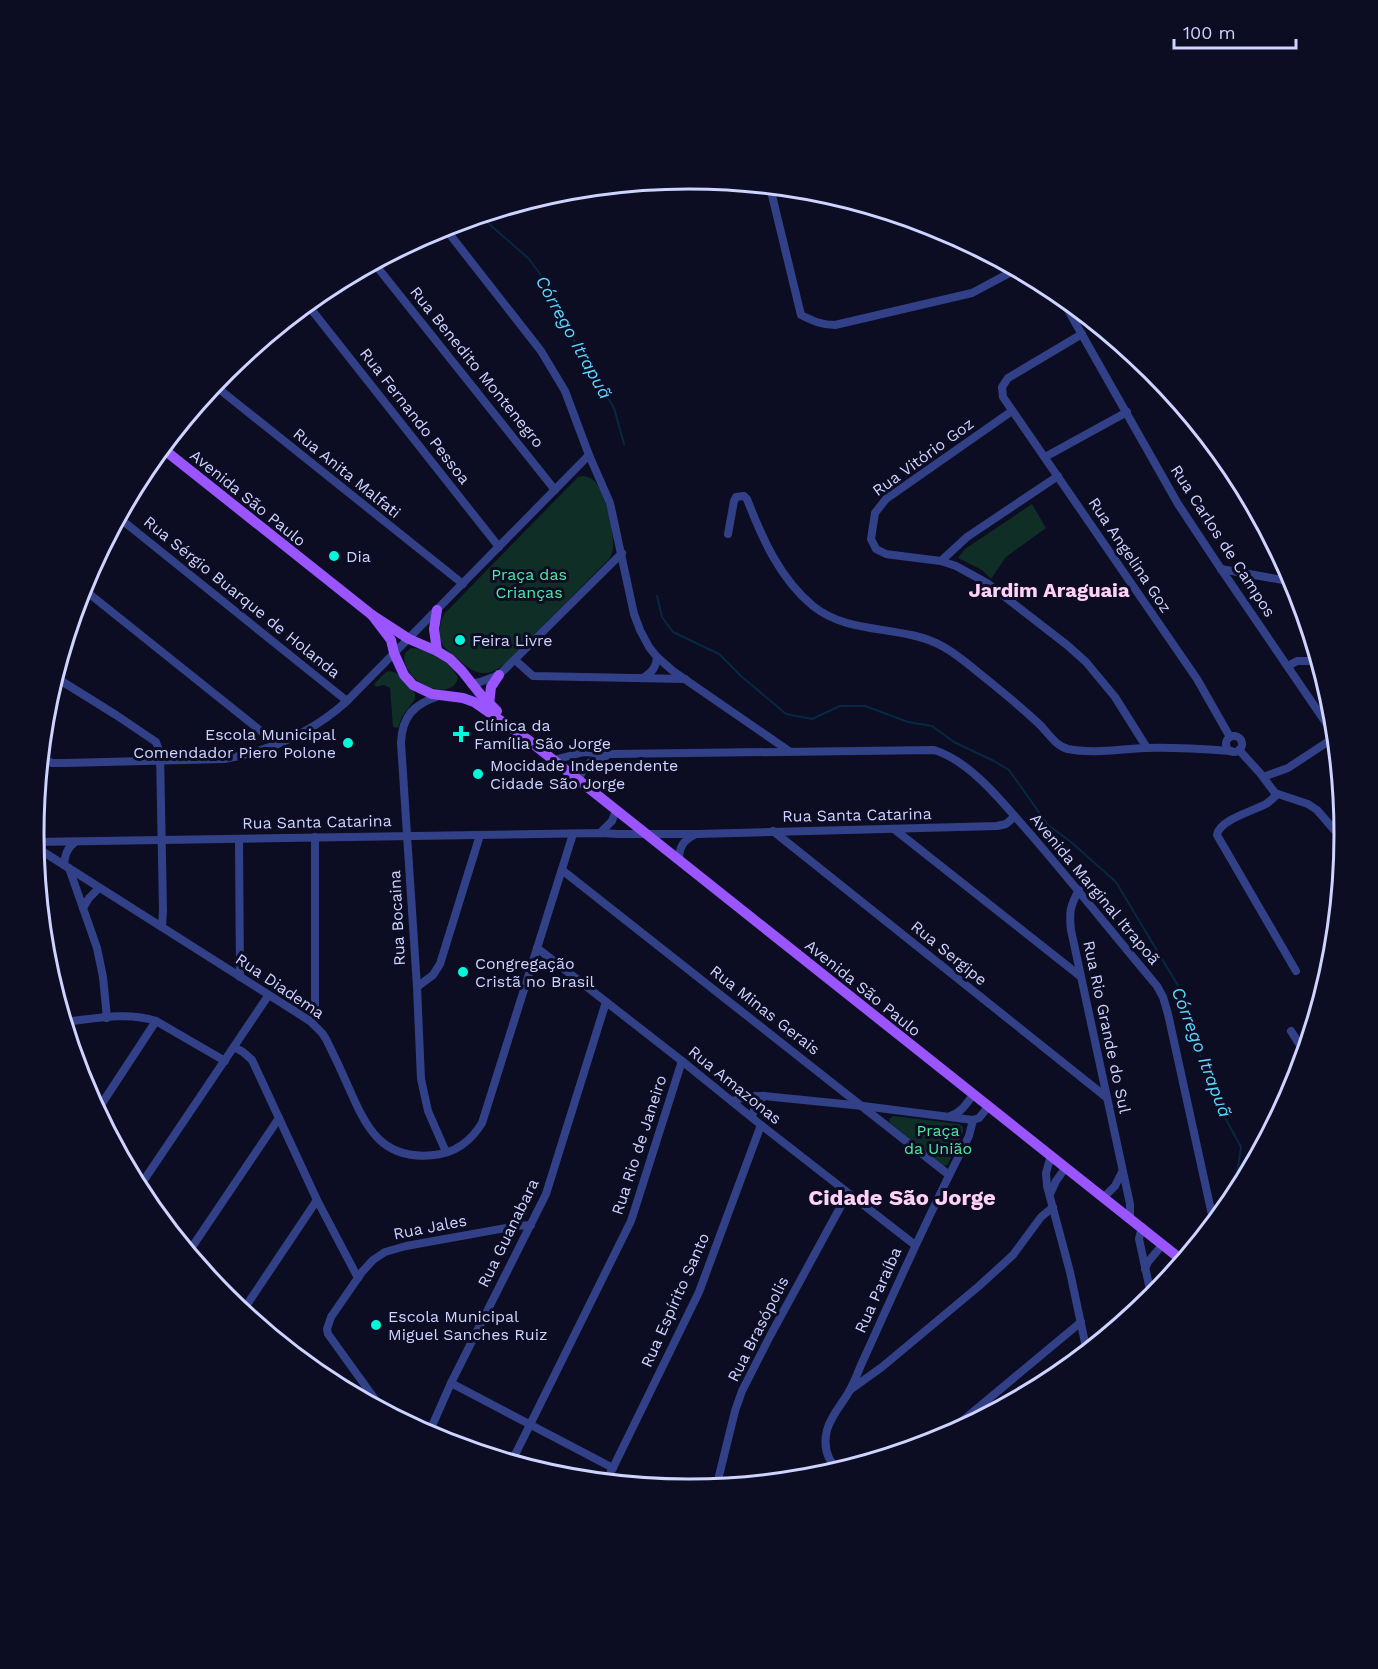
<svg xmlns="http://www.w3.org/2000/svg" width="1378" height="1669" font-family="'Work Sans',sans-serif">
	<rect width="100%" height="100%" fill="#0c0d23"/>
	<!-- green -->
	<g fill="#0e2e26">
		<path d="M584,476c3,1 5,1 8,3 12,8 21,48 21,62 1,7 -1,13 -4,18l-101,102c-7,6 -15,13 -25,12 -9,0 -15,-6 -22,-11 -19,-15 -28,-22 -17,-48l134,-137z"/>
		<path d="M1032,504l14,24 -40,29 -15,22 -9,-9 -24,-12 7,-9z"/>
		<path d="M411,648c17,0 40,14 47,30 -6,26 -60,4 -53,-25z"/>
		<path d="M390,671c10,1 18,14 25,22v6l-13,18 -4,11 -5,-1 -3,-39 -6,-3 -8,2 -2,-3 12,-12z"/>
		<path d="M893,1116l66,8 4,3v5l-15,32 -2,2 -4,-1 -52,-42 -1,-4z"/>
	</g>
	<g fill="none" stroke-linecap="round" stroke-linejoin="round">
		<!-- stream -->
		<g stroke="#052943" stroke-width="2">
			<path d="M480,216l48,42 13,17 27,55 46,78 10,36"/>
			<path d="M657,596l5,21 11,15 46,22 22,22 45,38 26,5 28,-13h25l43,16 24,4 22,16 40,19 15,9 39,55 23,17 45,40 64,107 18,61 25,64 18,33 -8,53"/>
		</g>
		<!-- minor -->
		<g stroke="#324187" stroke-width="8">
			<path d="M770,187l31,128c12,6 21,10 34,10l137,-32 45,-24"/>
			<path d="M444,227l97,124 24,40 24,64 21,48 24,111 6,16 9,17 8,10 16,14 116,80"/>
			<path d="M374,263l181,227"/>
			<path d="M1059,294l119,210 43,65 114,167"/>
			<path d="M307,304l192,243"/>
			<path d="M1082,334l-74,44 -6,9 1,10 194,282 33,58"/>
			<path d="M214,385l249,199"/>
			<path d="M1012,411l-126,88 -11,14 -4,26 5,10 10,5 7,1 48,6 15,5 31,17 80,62 19,17 29,35 32,51"/>
			<path d="M1045,457l82,-45"/>
			<path d="M137,482l77,-97 24,-25"/>
			<path d="M118,517l229,184"/>
			<path d="M728,534l6,-33 2,-4 8,-1 3,3c15,39 33,80 66,107 37,30 89,18 129,40 13,7 25,17 37,27 20,16 40,32 59,50 9,8 17,23 30,26 25,5 52,0 77,-1 29,-1 58,1 86,3"/>
			<path d="M941,561l26,-24 91,-61"/>
			<path d="M1221,569l73,13"/>
			<path d="M82,588l195,156"/>
			<path d="M515,660l18,16 152,3"/>
			<path d="M1288,666l9,-5h22"/>
			<path d="M55,677l61,38 40,27 4,11 3,158 -1,16"/>
			<path d="M643,678c9,-6 13,-10 14,-21"/>
			<path d="M471,684l9,-2 19,-7 123,-122"/>
			<path d="M439,696c-25,8 -37,20 -38,47l16,244 4,92 7,32 18,41"/>
			<circle cx="1234" cy="744" r="8"/>
			<path d="M1239,750l21,23 15,20 33,11 9,6 27,31"/>
			<path d="M41,758l11,5h13l159,-4c45,-8 89,-27 123,-58l242,-246"/>
			<path d="M554,760l30,-8 28,2 322,-4c39,12 72,57 99,87 42,49 82,99 124,149l6,11 5,17 46,210"/>
			<path d="M1263,777l25,-9 47,-31"/>
			<path d="M579,780c4,-14 12,-21 27,-24"/>
			<path d="M1277,794c-3,4 -7,7 -11,10 -13,7 -47,16 -49,31l79,136"/>
			<path d="M894,829l186,147"/>
			<path d="M773,831l333,266"/>
			<path d="M600,833l12,-12 4,-11"/>
			<path d="M239,839l1,138"/>
			<path d="M34,842l566,-9 18,1h79l300,-8 9,-2 8,-7"/>
			<path d="M34,846l276,175 12,12 4,6c8,16 15,31 22,47 18,41 33,75 86,69 21,-2 37,-14 48,-32l91,-289"/>
			<path d="M679,860c0,-13 4,-19 15,-25"/>
			<path d="M64,865c1,-10 3,-17 11,-23"/>
			<path d="M69,868l28,80 6,29 4,41"/>
			<path d="M562,870l387,305"/>
			<path d="M1079,890c-9,16 -10,22 -8,40l59,274v14"/>
			<path d="M83,908l6,-10 10,-10"/>
			<path d="M537,948l145,113 79,64 154,120"/>
			<path d="M1332,961v1"/>
			<path d="M417,987l16,-12 7,-11 40,-129"/>
			<path d="M310,1021l5,-9v-175"/>
			<path d="M64,1022c29,-3 63,-11 92,-1l69,40"/>
			<path d="M1291,1031l14,22"/>
			<path d="M234,1047l9,5 9,8 65,140 41,78"/>
			<path d="M732,1101l18,-5h14l99,10 110,14 6,-2 9,-11"/>
			<path d="M97,1111l59,-90"/>
			<path d="M752,1116l4,-12 8,-8"/>
			<path d="M950,1116c11,-3 16,-12 23,-21"/>
			<path d="M1051,1155l-5,18 1,13 23,86 17,80"/>
			<path d="M138,1189l130,-193"/>
			<path d="M1050,1194l6,-13 10,-14"/>
			<path d="M1104,1197l11,-11 7,-14"/>
			<path d="M1142,1227l-3,12 13,60"/>
			<path d="M188,1253l91,-135"/>
			<path d="M1145,1269l3,-7 15,-18"/>
			<path d="M242,1312l75,-112"/>
			<path d="M451,1383l162,85"/>
			<path d="M850,1390l32,-23 97,-81 34,-31 28,-38 12,-10"/>
			<path d="M380,1409l-3,-7 -49,-68 -1,-5 4,-12 31,-45 11,-12 12,-8 21,-6 111,-20 14,-1"/>
			<path d="M428,1435l23,-52 95,-189 60,-192"/>
			<path d="M938,1441l143,-119"/>
			<path d="M511,1463l120,-242 51,-160"/>
			<path d="M839,1471c-12,-11 -16,-25 -12,-41 4,-15 16,-27 23,-40 4,-8 8,-17 11,-25 35,-77 69,-154 108,-229l4,-16"/>
			<path d="M606,1482l93,-190 62,-167"/>
			<path d="M716,1488l19,-77 7,-20 28,-55 78,-143"/>
		</g>
		<!-- major -->
		<g stroke="#9a55ff" stroke-width="10">
			<path d="M162,448l210,167 37,24 28,12 13,8 12,12 19,24 16,16"/>
			<path d="M437,610l-3,19 3,22"/>
			<path d="M372,615l19,25 3,13 10,22 9,10 19,9 31,4 11,4 53,37 656,522"/>
			<path d="M489,704l2,-17 8,-12"/>
		</g>
	</g>
	<!-- markers -->
	<g fill="#00f9db" stroke="#0c0d23" stroke-width="2">
		<circle cx="334" cy="556" r="6"/>
		<circle cx="460" cy="640" r="6"/>
		<path d="M458 725h6v6h6v6h-6v6h-6v-6h-6v-6h6z"/>
		<circle cx="348" cy="743" r="6"/>
		<circle cx="478" cy="774" r="6"/>
		<circle cx="463" cy="972" r="6"/>
		<circle cx="376" cy="1325" r="6"/>
	</g>
	<g text-anchor="middle" dominant-baseline="central" stroke-width="6" stroke-linejoin="round" paint-order="stroke">
		<!-- street labels -->
		<g font-size="16" fill="#ced3ff" stroke="#0c0d23">
			<text transform="translate(477 367) rotate(51)">Rua Benedito Montenegro</text>
			<text transform="translate(415 416) rotate(52)">Rua Fernando Pessoa</text>
			<text transform="translate(923 457) rotate(-36)">Rua Vitório Goz</text>
			<text transform="translate(347 473) rotate(39)">Rua Anita Malfati</text>
			<text transform="translate(248 498) rotate(39)">Avenida São Paulo</text>
			<text transform="translate(1223 541) rotate(57)">Rua Carlos de Campos</text>
			<text transform="translate(1130 555) rotate(56)">Rua Angelina Goz</text>
			<text transform="translate(242 597) rotate(39)">Rua Sérgio Buarque de Holanda</text>
			<text transform="translate(857 815) rotate(-1)">Rua Santa Catarina</text>
			<text transform="translate(317 822) rotate(-1)">Rua Santa Catarina</text>
			<text transform="translate(1095 889) rotate(50)">Avenida Marginal Itrapoã</text>
			<text transform="translate(397 918) rotate(-93)">Rua Bocaina</text>
			<text transform="translate(949 953) rotate(39)">Rua Sergipe</text>
			<text transform="translate(280 986) rotate(34)">Rua Diadema</text>
			<text transform="translate(863 988) rotate(39)">Avenida São Paulo</text>
			<text transform="translate(765 1010) rotate(38)">Rua Minas Gerais</text>
			<text transform="translate(1107 1027) rotate(78)">Rua Rio Grande do Sul</text>
			<text transform="translate(735 1085) rotate(39)">Rua Amazonas</text>
			<text transform="translate(639 1145) rotate(-72)">Rua Rio de Janeiro</text>
			<text transform="translate(430 1227) rotate(-11)">Rua Jales</text>
			<text transform="translate(508 1233) rotate(-64)">Rua Guanabara</text>
			<text transform="translate(878 1290) rotate(-66)">Rua Paraíba</text>
			<text transform="translate(675 1300) rotate(-66)">Rua Espírito Santo</text>
			<text transform="translate(758 1329) rotate(-63)">Rua Brasópolis</text>
		</g>
		<!-- poi labels -->
		<g font-size="16" fill="#ced3ff" stroke="#0c0d23" text-anchor="start">
			<text x="346" y="556">Dia</text>
			<text x="472" y="640">Feira Livre</text>
			<text x="474" y="725">Clínica da<tspan x="474" dy="18">Família São Jorge</tspan></text>
			<text x="336" y="734" text-anchor="end">Escola Municipal<tspan x="336" dy="18">Comendador Piero Polone</tspan></text>
			<text x="490" y="765">Mocidade Independente<tspan x="490" dy="18">Cidade São Jorge</tspan></text>
			<text x="475" y="963">Congregação<tspan x="475" dy="18">Cristã no Brasil</tspan></text>
			<text x="388" y="1316">Escola Municipal<tspan x="388" dy="18">Miguel Sanches Ruiz</tspan></text>
		</g>
		<!-- park labels -->
		<g font-size="16" fill="#4feaa1" stroke="#0c0d23">
			<text x="529" y="574">Praça das<tspan x="529" dy="18">Crianças</tspan></text>
			<text x="938" y="1130">Praça<tspan x="938" dy="18">da União</tspan></text>
		</g>
		<!-- water labels -->
		<g font-size="18" font-style="italic" fill="#5cd7ff" stroke="#0c0d23">
			<text transform="translate(574 337) rotate(61)">Córrego Itrapuã</text>
			<text transform="translate(1202 1052) rotate(69)">Córrego Itrapuã</text>
		</g>
		<!-- quarter labels -->
		<g font-size="20" font-weight="bold" fill="#ffd0f8" stroke="#0c0d23">
			<text x="1049" y="590">Jardim Araguaia</text>
		</g>
		<!-- district labels -->
		<g font-size="22" font-weight="bold" fill="#ffd0f8" stroke="#0c0d23">
			<text x="902" y="1197">Cidade São Jorge</text>
		</g>
	</g>
	<!-- crop -->
	<path d="M0 0H1378V1669H0ZM44 834a645 645 0 1 1 1290 0a645 645 0 1 1-1290 0Z" fill="#0c0d23" fill-rule="evenodd"/>
	<path fill="none" stroke="#ced3ff" stroke-width="3" d="M44 834a645 645 0 1 1 1290 0a645 645 0 1 1-1290 0Z"/>
	<!-- scale -->
	<path d="M1174 39v9h122v-9" fill="none" stroke="#ced3ff" stroke-width="3"/>
	<text x="1183" y="39" font-size="18" fill="#ced3ff" stroke="#0c0d23" stroke-width="4.5" paint-order="stroke">100 m</text>
</svg>
